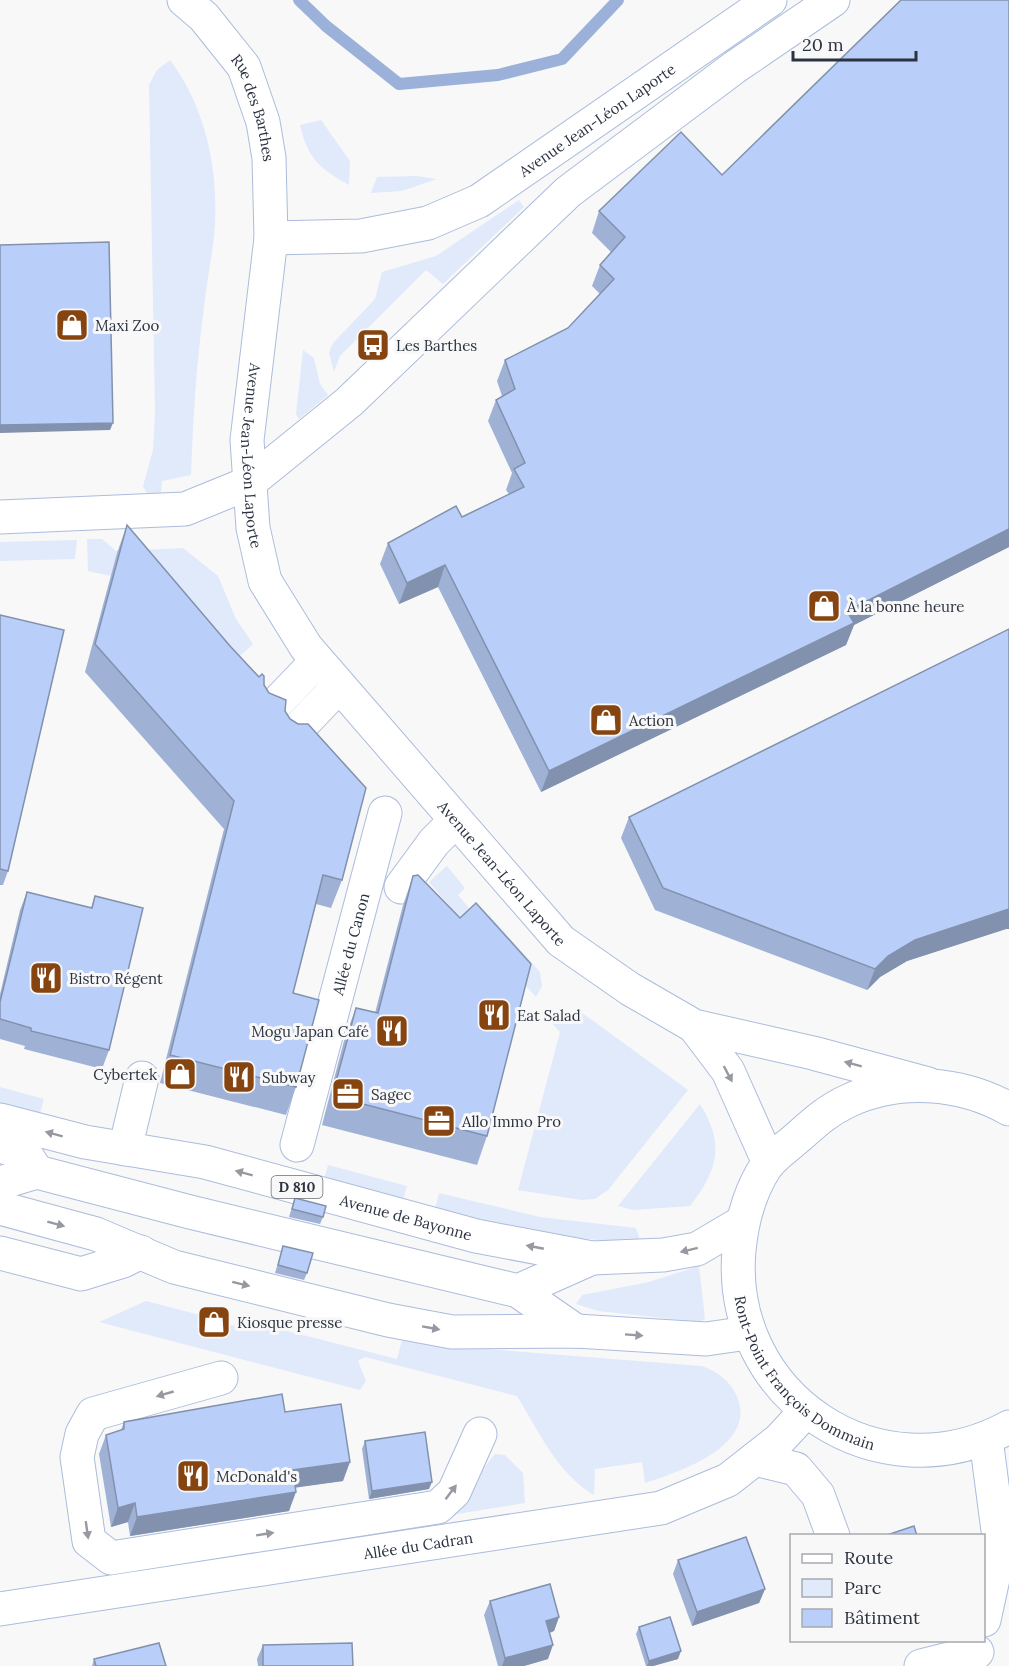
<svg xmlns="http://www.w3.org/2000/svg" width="1009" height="1666" font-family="Lora,serif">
	<rect width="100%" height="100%" fill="#f8f8f8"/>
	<!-- green -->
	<g fill="#e1eafa">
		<path d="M170,60c35,46 48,107 45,164 -2,30 -9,61 -12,91 -7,53 -10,107 -12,160l-29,6 -1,12 -13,2 -5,-9 10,-36 2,-36 -6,-329 8,-15z"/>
		<path d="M321,120l29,41 -1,24c-30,-17 -41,-26 -49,-60z"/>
		<path d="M416,176l21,3 -35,12 -31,2 6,-16z"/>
		<path d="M519,200l5,7 -81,77 -17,-14 -86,86 -6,16 -5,-19 4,-10 42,-44 7,-27 54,-16z"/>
		<path d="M303,350l11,8 6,26 8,11 -29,24 -3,-5z"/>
		<path d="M87,539h15l14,12 67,-3 35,28 18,43 17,25 -33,30 -105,-112 -4,14 -23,-5z"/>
		<path d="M77,540l-2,19 -75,2v-19z"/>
		<path d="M447,866l18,22 -7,7 23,27 8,-7 51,57 2,14 -6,11 -66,-72 -3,2 -38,-45z"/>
		<path d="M558,1012h23l107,78 -80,100 -13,9 -14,1 -63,-10 42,-158 -11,-12z"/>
		<path d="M0,1087l44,12 -5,18 -39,-11z"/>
		<path d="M700,1104c25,40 18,66 -10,102l-57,4 -15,-4z"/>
		<path d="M328,1165l79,21 -4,14 -79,-21z"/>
		<path d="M439,1193l101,24 96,11 5,15c-71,-3 -138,-16 -206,-34z"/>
		<path d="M699,1266l6,53 -5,3 -102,-11 -22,-7 6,-9 67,-13z"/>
		<path d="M146,1301l54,14 -3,13 28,7 3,-11 26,7 2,-8 141,36 6,-23 58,11 241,19c16,6 30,16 36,33 17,48 -59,73 -93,84l-3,-21 -47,7 -1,26c-37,-22 -55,-63 -77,-99l-152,-39 -7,4 8,20 -6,9 -261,-68z"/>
		<path d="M495,1454l10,1 18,18 2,30 -81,13z"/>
	</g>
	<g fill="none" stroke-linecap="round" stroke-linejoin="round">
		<!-- stream -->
		<path stroke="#9bb1da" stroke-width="12" d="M299,0l27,26 73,58 99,-9 64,-16 56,-59"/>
		<!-- minor casing -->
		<g stroke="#abbcdc" stroke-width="35">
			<g id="minor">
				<path id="s1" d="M184,0l20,17 40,50 19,55 6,36 2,80 -24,202 6,88 12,53 41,66 255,294 69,48 64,37 119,27 115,31"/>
				<path id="s2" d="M271,238l90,-2 67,-13 51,-22 291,-201"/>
				<path d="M0,517l185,-8 64,-26 100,-81 219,-210 167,-125 98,-67"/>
				<path d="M272,708l45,-47"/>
				<path d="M293,734l46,-48"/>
				<path d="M401,887l33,-45 21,-21"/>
				<path d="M694,1026l34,45 41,92"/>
				<path id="s3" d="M297,1145l88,-332"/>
				<path d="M0,1146l25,7 12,19"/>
				<path d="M125,1149l17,-71"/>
				<path d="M0,1183l37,-11 153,40 328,79 58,40"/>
				<path d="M0,1253l81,21 42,-13 18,-9"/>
				<path d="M518,1291l74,-33"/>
				<path d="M221,1378l-128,36 -11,20 -5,23 12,84 22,17 327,-51 16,-15 26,-58"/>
				<path d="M755,1459l41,10 22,26 15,41"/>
				<path id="s4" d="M0,1609l661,-101 67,-28 51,-40 27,-29"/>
				<path d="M984,1620l16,-74 -14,-107"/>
				<path d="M921,1666l56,-14"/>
			</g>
		</g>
		<!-- major casing -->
		<g stroke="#abbcdc" stroke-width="35">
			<g id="major">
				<path id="s5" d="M1009,1109c-48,-27 -110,-32 -161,-8 -20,9 -34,22 -51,37 -9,8 -22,17 -30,27 -17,25 -25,55 -28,85 -13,147 140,248 270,177"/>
				<path id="s6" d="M0,1120l85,22 120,20 271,74 116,22 71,-3 34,-6 44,-26"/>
				<path d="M0,1208l96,26 78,33 214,53 64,12 124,-1 130,8 42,-6"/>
			</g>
		</g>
		<!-- minor -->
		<use href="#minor" stroke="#fff" stroke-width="33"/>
		<!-- major -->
		<use href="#major" stroke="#fff" stroke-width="33"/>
	</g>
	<!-- wall -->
	<g fill="#9fb2d6">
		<path d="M1009,0v547l-155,78 -8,20 -305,147 -103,-205 -39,17 -19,-40 8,-21 74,-26 47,-23 -3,-4 6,-17 -24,-52 8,-21 6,-4 -5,-15 8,-21 63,-32 32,-34 -8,-8 8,-21 11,-13 -19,-19 7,-22 123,-36z"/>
		<path d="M127,525l137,160 5,8 16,18 57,169 -11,28 -15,-4 -23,89 3,94 -10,28 -126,-32 64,-254 -139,-157 32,-119z"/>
		<path d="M0,615l8,256 -5,14h-3z"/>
		<path d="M1009,629v300h-3l-99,32 -27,16 -13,13 -212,-80 -34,-72 8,-21z"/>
		<path d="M413,876l74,260 -10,29 -155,-40 23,-88 11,-29 19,5 28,-108z"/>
		<path d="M27,892l64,16 4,-12 14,154 -7,19 -78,-20 1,-3 -25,-7v-45l20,-84z"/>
		<path d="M295,1198l28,19 -3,7 -31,-7z"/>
		<path d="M283,1246l24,27 -3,7 -29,-7z"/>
		<path d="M285,1412l58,69 -48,6 -6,24 -159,25 -2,-14 -17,5 -12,-73 7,-19 15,-5 3,-8z"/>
		<path d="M365,1441l64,48 -60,10 -7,-50z"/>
		<path d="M678,1560l87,29 -6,14 -67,23 -19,-52z"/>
		<path d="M490,1601l69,16 -5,14 -4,2 -2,26 -24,7h-26l-14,-51z"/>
		<path d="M639,1627l39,32 -25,7h-7l-10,-32z"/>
		<path d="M263,1645l90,21h-95l-1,-7z"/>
		<path d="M94,1659l72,7h-74z"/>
	</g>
	<!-- shaded-wall -->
	<g fill="#8291ae">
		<path d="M113,423l-3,7 -110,3v-8z"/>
		<path d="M1009,529v18l-155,78 -8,20 -305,147 8,-21 298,-160z"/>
		<path d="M445,565l-7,22 -39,17 8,-21z"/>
		<path d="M1009,909v20h-3l-99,32 -27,16 -13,13 8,-21 13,-13 27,-16z"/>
		<path d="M350,1462l-7,19 -57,8 7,-19z"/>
		<path d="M432,1482l-3,7 -60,10 3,-8z"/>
		<path d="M296,1492l-7,19 -159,25 7,-19z"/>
		<path d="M135,1503l-7,19 -17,5 7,-19z"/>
		<path d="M765,1589l-6,14 -67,23 5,-14z"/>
		<path d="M559,1617l-5,14 -13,4 5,-14z"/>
		<path d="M553,1645l-5,14 -24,7h-22l3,-8z"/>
		<path d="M681,1651l-3,8 -25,7h-6l2,-5z"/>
	</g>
	<!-- building -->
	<g fill="#b9cff9" stroke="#8291ae" stroke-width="1.5">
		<path d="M901,0h108v529l-162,82 7,12 -305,148 -104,-206 -38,18 -19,-40 68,-37 6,11 62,-30 -10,-18 11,-6 -29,-63 19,-11 -10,-29 63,-32 46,-49 -14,-14 25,-28 -26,-26 82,-79 41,43z"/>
		<path d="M109,242l4,181 -113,2v-180z"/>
		<path d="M127,525l103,121 29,31 3,-3 2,2v9l5,8 17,7 -1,11 5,8 8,5h10l58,64 -24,92 -19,-5 -30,118 26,7 -23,87 -126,-32 64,-254 -139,-157z"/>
		<path d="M0,615l64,15 -56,241 -8,-2z"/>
		<path d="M1009,629v280l-94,31 -27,16 -13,13 -212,-81 -34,-71z"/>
		<path d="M418,875l42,43 16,-15 55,61 -44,172 -155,-40 24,-88 22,5 35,-137z"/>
		<path d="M27,892l65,16 3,-12 48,12 -34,142 -78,-19v-3l-31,-9v-17z"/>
		<path d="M295,1198l31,8 -3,11 -31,-8z"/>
		<path d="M283,1246l30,7 -6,20 -29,-8z"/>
		<path d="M282,1394l3,18 56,-8 9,58 -57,8 3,22 -159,25 -2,-14 -17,5 -12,-73 18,-6v-7z"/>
		<path d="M425,1432l7,50 -60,9 -7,-50z"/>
		<path d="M914,1526l3,10h-33z"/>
		<path d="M746,1537l19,52 -68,23 -19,-52z"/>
		<path d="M550,1584l9,33 -13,4 7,24 -48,13 -15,-57z"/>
		<path d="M670,1617l11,34 -32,10 -10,-34z"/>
		<path d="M159,1643l7,23h-70l-2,-7z"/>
		<path d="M352,1643l1,23h-90v-21z"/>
	</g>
	<!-- one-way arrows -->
	<defs><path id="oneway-solid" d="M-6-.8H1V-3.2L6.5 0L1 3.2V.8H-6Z" transform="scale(1.5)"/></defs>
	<g fill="#9699a0">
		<use href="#oneway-solid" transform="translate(853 1064) rotate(-165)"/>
		<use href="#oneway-solid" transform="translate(728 1074) rotate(62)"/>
		<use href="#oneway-solid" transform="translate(54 1134) rotate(-165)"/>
		<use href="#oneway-solid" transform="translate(244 1173) rotate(-165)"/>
		<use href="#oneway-solid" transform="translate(56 1224) rotate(15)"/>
		<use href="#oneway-solid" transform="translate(535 1247) rotate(-169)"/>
		<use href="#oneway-solid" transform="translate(689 1250) rotate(166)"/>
		<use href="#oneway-solid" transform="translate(241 1284) rotate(14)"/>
		<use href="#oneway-solid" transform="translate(431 1328) rotate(10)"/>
		<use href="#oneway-solid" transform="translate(634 1335) rotate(4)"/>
		<use href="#oneway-solid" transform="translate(165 1394) rotate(164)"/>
		<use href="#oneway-solid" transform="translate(451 1492) rotate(-53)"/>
		<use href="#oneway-solid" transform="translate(87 1530) rotate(82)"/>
		<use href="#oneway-solid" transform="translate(265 1534) rotate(-9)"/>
	</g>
	<!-- icons -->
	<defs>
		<g id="shop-square" transform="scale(1.725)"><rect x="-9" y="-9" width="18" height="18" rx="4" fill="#854410" stroke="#f8f8f8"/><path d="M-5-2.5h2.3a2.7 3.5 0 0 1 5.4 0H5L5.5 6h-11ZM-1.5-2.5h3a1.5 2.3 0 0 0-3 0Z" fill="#fff"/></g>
		<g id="bus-square" transform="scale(1.725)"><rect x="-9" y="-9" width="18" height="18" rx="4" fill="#854410" stroke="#f8f8f8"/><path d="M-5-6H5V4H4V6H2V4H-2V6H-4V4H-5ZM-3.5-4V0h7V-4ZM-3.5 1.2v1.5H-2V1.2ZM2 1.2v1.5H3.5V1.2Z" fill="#fff"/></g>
		<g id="restaurant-square" transform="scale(1.725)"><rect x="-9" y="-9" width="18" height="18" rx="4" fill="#854410" stroke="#f8f8f8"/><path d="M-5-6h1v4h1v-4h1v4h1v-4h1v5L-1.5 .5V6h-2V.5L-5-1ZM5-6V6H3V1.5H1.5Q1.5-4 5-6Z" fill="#fff"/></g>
		<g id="office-square" transform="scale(1.725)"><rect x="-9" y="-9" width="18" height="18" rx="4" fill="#854410" stroke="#f8f8f8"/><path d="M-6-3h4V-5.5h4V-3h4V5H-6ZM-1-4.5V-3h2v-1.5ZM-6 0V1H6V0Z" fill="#fff"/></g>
	</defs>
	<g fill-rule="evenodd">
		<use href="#shop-square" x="72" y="325"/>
		<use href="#bus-square" x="373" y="345"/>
		<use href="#shop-square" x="824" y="606"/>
		<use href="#shop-square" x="606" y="720"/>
		<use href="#restaurant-square" x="46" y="978"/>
		<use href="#restaurant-square" x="494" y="1015"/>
		<use href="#restaurant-square" x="392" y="1031"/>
		<use href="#shop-square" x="180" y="1074"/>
		<use href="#restaurant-square" x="239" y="1077"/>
		<use href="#office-square" x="348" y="1094"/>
		<use href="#office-square" x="439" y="1121"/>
		<use href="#shop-square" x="214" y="1322"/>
		<use href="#restaurant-square" x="193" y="1476"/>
	</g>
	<g text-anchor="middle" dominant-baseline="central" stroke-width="6" stroke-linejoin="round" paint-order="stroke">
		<!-- shield labels -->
		<rect fill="#f8f8f8" stroke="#696e77" stroke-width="1.5" x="271.5" y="1176" width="51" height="22" rx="4.5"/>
		<g font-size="14" font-weight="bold" fill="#2c3340">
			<text x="297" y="1187">D 810</text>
		</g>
		<!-- street labels -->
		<g font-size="15" fill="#2c3340" stroke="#f8f8f8">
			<text stroke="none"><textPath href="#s1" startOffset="132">Rue des Barthes</textPath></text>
			<text stroke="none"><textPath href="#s2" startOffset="357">Avenue Jean-Léon Laporte</textPath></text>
			<text stroke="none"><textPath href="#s1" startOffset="484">Avenue Jean-Léon Laporte</textPath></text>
			<text stroke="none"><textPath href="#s1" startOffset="988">Avenue Jean-Léon Laporte</textPath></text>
			<text stroke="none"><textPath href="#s3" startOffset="208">Allée du Canon</textPath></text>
			<text stroke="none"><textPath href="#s6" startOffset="418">Avenue de Bayonne</textPath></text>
			<text stroke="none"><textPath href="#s5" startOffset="513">Ront-Point François Dommain</textPath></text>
			<text stroke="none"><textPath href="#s4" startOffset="423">Allée du Cadran</textPath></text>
		</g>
		<!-- poi labels -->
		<g font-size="15" fill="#2c3340" stroke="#f8f8f8" text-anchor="start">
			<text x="95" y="325">Maxi Zoo</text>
			<text x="396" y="345">Les Barthes</text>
			<text x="847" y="606">À la bonne heure</text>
			<text x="629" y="720">Action</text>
			<text x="69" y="978">Bistro Régent</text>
			<text x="517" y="1015">Eat Salad</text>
			<text x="369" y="1031" text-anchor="end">Mogu Japan Café</text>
			<text x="157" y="1074" text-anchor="end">Cybertek</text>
			<text x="262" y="1077">Subway</text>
			<text x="371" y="1094">Sagec</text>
			<text x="462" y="1121">Allo Immo Pro</text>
			<text x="237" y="1322">Kiosque presse</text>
			<text x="216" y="1476">McDonald's</text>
		</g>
	</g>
	<!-- legend -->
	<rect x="790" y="1534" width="195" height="108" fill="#f8f8f8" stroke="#a6a9ae" stroke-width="1.5"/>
	<rect x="802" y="1554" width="30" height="9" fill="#ffffff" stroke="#a6a9ae" stroke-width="1.5"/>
	<text x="844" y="1564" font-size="18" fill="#2c3340">Route</text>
	<rect x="802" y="1579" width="30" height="18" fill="#e1eafa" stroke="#a6a9ae" stroke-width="1.5"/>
	<text x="844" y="1594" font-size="18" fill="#2c3340">Parc</text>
	<rect x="802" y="1609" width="30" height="18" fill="#b9cff9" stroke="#a6a9ae" stroke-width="1.5"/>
	<text x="844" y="1624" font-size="18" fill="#2c3340">Bâtiment</text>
	<!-- scale -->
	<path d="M793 51v9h123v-9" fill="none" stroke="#2c3340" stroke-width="3"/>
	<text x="802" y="51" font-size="18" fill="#2c3340" stroke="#f8f8f8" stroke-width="4.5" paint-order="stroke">20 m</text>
</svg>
